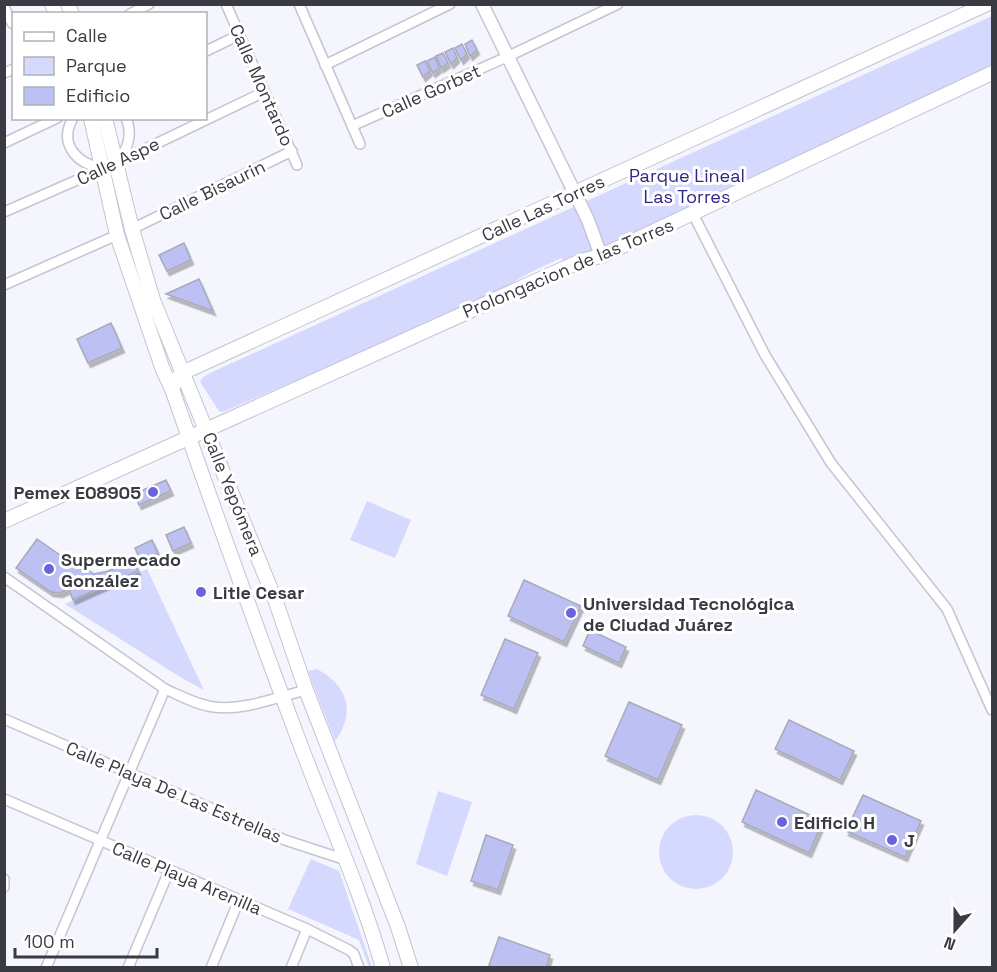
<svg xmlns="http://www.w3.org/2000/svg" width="997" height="972" font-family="'Space Grotesk',sans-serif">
	<defs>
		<filter id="shadow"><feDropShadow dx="2.5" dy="4.5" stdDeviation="0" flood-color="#0004"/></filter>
	</defs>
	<rect width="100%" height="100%" fill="#f5f6fd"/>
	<!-- green -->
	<g fill="#d6d9fe">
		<path d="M992,16v53l-299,145 -127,51 -5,-7 -32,15 -43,26 -263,113 -4,-1 -19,-29 2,-4 6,-4z"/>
		<path d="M367,501l44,19 -16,38 -45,-18z"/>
		<path d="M147,569l57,121 -19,-10 -120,-76z"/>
		<path d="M317,669c31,16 39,44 18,72l-27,-70z"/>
		<path d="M438,791l34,11 -25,74 -31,-12z"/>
		<circle cx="696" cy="852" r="37"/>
		<path d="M311,859l28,12 33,96h-3l-10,-27 -71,-31z"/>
	</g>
	<!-- building -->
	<g fill="#bdc0f3" stroke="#a8a9b9" stroke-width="1.5" filter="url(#shadow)">
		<path d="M472,40l5,10 -7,6 -5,-12z"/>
		<path d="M462,44l5,10 -6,6 -6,-12z"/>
		<path d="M453,48l4,10 -6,6 -6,-12z"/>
		<path d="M443,53l5,10 -7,5 -5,-12z"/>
		<path d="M435,57l4,11 -6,5 -6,-12z"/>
		<path d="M425,61l5,10 -7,6 -6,-12z"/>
		<path d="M184,243l7,17 -24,11 -8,-16z"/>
		<path d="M199,279l14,32 -47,-17z"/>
		<path d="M111,323l11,25 -34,15 -11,-24z"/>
		<path d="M166,480l5,11 -32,14 -5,-11z"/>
		<path d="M184,527l7,16 -18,8 -7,-16z"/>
		<path d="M37,539l49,34 2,-3 6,4 14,-3 5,11 -40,18 -4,-11 -9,4 -9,-1 -35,-24z"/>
		<path d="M152,540l6,13 -17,8 -6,-13z"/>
		<path d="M134,560l4,11 -25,11 -5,-11z"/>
		<path d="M524,580l57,26 -17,36 -56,-26z"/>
		<path d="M590,630l36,17 -7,16 -36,-17z"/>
		<path d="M505,639l33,14 -24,56 -33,-14z"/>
		<path d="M629,702l53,23 -24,55 -53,-24z"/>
		<path d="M789,720l65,31 -14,29 -65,-31z"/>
		<path d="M756,790l67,31 -14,32 -67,-31z"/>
		<path d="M863,795l58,26 -16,36 -59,-26z"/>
		<path d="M486,835l27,10 -15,45 -27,-9z"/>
		<path d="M499,937l51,18 -4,13h-58z"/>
	</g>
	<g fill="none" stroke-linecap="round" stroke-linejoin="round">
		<!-- minor casing -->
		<g stroke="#c3c4d5" stroke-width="12">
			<g id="minor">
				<path d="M226,4l71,161"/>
				<path d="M299,4l61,140"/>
				<path d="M4,7l8,16"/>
				<path d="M130,14l19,-10"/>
				<path d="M206,51l33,-16"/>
				<path d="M325,65l125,-61"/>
				<path d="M4,73l10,-4"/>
				<path d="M73,118c-15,26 4,46 29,50"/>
				<path d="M352,126l157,-70 109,-52"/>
				<path d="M4,143l53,-25"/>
				<path d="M118,161c10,-13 15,-26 8,-43"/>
				<path d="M4,212l112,-49 148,-71"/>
				<path d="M693,214l72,141 66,108 116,146 45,101"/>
				<path d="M132,229l160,-78"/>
				<path d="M4,285l113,-50"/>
				<path d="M4,577l161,112c16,7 32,16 49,18 30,4 63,-10 92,-17"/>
				<path d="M4,719l281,121 61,20"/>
				<path d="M4,799l303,130 42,21 5,4 5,14"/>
				<path d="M4,879v8"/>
				<path d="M46,968l119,-279"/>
				<path d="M128,968l41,-97"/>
				<path d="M211,968l28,-68"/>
				<path d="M291,968l16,-39"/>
			</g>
		</g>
		<!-- tertiary casing -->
		<g stroke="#c3c4d5" stroke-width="15">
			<path id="tertiary" d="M482,4l106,216 13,36"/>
		</g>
		<!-- secondary casing -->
		<g stroke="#c3c4d5" stroke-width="16">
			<g id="secondary">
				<path d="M52,4l4,10"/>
				<path d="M68,4l4,10"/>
				<path d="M91,118l26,117 46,135 9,19c41,118 83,235 127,352 28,75 62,149 84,227"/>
				<path d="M105,118l27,111 21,71 123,302 30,88 92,237 13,41"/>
				<path d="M172,389l4,-9 6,-7 805,-369"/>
				<path d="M4,521l539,-243 38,-17 20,-5 391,-183"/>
			</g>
		</g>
		<!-- minor -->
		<use href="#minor" stroke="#fff" stroke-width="9"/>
		<!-- tertiary -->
		<use href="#tertiary" stroke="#fff" stroke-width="12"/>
		<!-- secondary -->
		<use href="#secondary" stroke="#fff" stroke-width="14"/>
	</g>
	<!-- markers -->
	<g fill="#6b63dd" stroke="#fff" stroke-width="2">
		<circle cx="153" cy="492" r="6"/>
		<circle cx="49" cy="569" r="6"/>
		<circle cx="201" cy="592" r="6"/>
		<circle cx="571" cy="613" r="6"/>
		<circle cx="782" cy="822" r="6"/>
		<circle cx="892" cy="840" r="6"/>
	</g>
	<g text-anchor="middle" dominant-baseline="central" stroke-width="6" stroke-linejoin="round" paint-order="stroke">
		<!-- street labels -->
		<g font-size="18" fill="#3a3b42" stroke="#fff">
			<text transform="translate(262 85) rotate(66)">Calle Montardo</text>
			<text transform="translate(431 91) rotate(-24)">Calle Gorbet</text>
			<text transform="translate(118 161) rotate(-25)">Calle Aspe</text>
			<text transform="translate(212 190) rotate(-26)">Calle Bisaurin</text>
			<text transform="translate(543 208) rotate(-25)">Calle Las Torres</text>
			<text transform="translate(568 268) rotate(-23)">Prolongacion de las Torres</text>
			<text transform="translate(233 494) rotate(68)">Calle Yepómera</text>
			<text transform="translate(174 792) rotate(23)">Calle Playa De Las Estrellas</text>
			<text transform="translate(187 878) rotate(23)">Calle Playa Arenilla</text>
		</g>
		<!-- park labels -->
		<g font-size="18" fill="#332683" stroke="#fff">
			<text x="687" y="175">Parque Lineal<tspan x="687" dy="21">Las Torres</tspan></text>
		</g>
		<!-- poi labels -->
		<g font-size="18" font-weight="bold" fill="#3a3b42" stroke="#fff" text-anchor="start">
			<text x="141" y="492" text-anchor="end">Pemex E08905</text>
			<text x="61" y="559">Supermecado<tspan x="61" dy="21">González</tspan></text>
			<text x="213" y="592">Litle Cesar</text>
			<text x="583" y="603">Universidad Tecnológica<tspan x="583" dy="21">de Ciudad Juárez</tspan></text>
			<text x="794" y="822">Edificio H</text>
			<text x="904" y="840">J</text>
		</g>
	</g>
	<!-- border -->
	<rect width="997" height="972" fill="none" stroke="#3a3b42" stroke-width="12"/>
	<!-- legend -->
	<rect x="12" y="12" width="195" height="108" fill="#ffffff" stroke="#b0b1b3" stroke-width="1.5"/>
	<rect x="24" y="32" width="30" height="9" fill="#ffffff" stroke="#b0b1b3" stroke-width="1.5"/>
	<text x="66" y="42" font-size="18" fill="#3a3b42">Calle</text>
	<rect x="24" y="57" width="30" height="18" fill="#d6d9fe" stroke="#b0b1b3" stroke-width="1.5"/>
	<text x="66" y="72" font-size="18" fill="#3a3b42">Parque</text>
	<rect x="24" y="87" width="30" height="18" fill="#bdc0f3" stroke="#b0b1b3" stroke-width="1.5"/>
	<text x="66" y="102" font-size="18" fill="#3a3b42">Edificio</text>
	<!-- north arrow -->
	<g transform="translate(955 930) rotate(201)" stroke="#ffffff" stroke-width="4.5" paint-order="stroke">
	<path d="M0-4.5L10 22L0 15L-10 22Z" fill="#3a3b42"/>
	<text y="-9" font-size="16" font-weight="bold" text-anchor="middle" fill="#3a3b42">N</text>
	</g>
	<!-- scale -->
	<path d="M15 948v9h142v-9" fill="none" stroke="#3a3b42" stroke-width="3"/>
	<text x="24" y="948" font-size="18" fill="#3a3b42" stroke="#ffffff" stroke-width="4.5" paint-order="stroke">100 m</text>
</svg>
